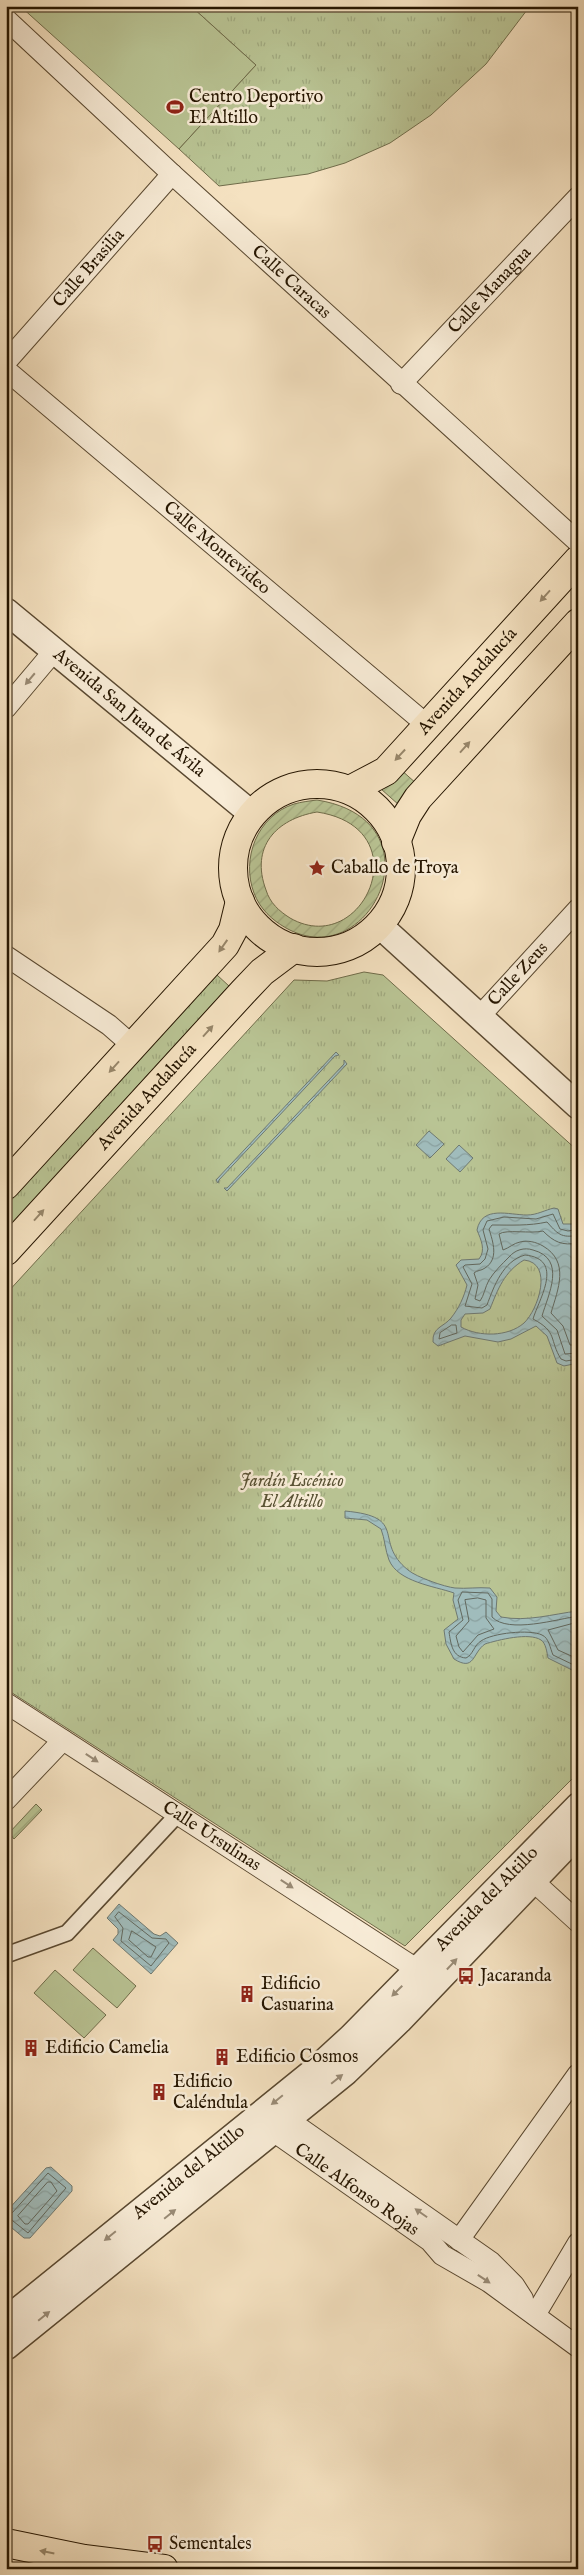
<svg xmlns="http://www.w3.org/2000/svg" width="584" height="2575" font-family="'IM FELL English',serif">
	<defs>
		<pattern id="park-tufts" width="24" height="20" patternUnits="userSpaceOnUse" patternTransform="scale(1.25)"><rect width="24" height="20" fill="#b9c494"/><path d="M3 7l-1-3M5 7V3M7 7l1-3M15 17l-1-3M17 17v-4M19 17l1-3" fill="none" stroke="#9fa87e"/></pattern>
		<pattern id="garden-furrows" width="10" height="10" patternUnits="userSpaceOnUse" patternTransform="scale(1.25)"><rect width="10" height="10" fill="#b9c494"/><path d="M-1 1l2-2M0 10L10 0M9 11l2-2" fill="none" stroke="#9fa87e"/></pattern>
		<pattern id="water-waves" width="16" height="10" patternUnits="userSpaceOnUse" patternTransform="scale(1.25)"><rect width="16" height="10" fill="#a0bcbc"/><path d="M0 5q4-4 8 0t8 0" fill="none" stroke="#8aa1a0"/></pattern>
	</defs>
	<rect width="100%" height="100%" fill="#f5e2c1"/>
	<filter id="stains"><feTurbulence type="fractalNoise" baseFrequency=".004" numOctaves="4"/><feColorMatrix values="0 0 0 0 .2 0 0 0 0 .09 0 0 0 0 .02 0 0 0 .5 -.17"/></filter>
	<radialGradient id="worn" r=".72"><stop offset=".6" stop-color="#630" stop-opacity="0"/><stop offset="1" stop-color="#630" stop-opacity=".3"/></radialGradient>
	<!-- grass -->
	<g fill="#b9c494" stroke="#6f6c4a">
		<path d="M20,6h171l65,59 -77,84z"/>
		<path d="M93,1948l43,38 -19,22 -44,-38z"/>
		<path d="M55,1970l51,45 -22,23 -50,-45z"/>
	</g>
	<!-- park -->
	<g fill="url(#park-tufts)" stroke="#6f6c4a">
		<path d="M191,6h339l-44,58 -55,51 -41,28 -45,20 -37,11 -89,12 -40,-37 77,-84z"/>
		<path d="M364,972l19,3 195,176v622l-173,173 -399,-257v-395l288,-314 33,1z"/>
		<path d="M217,975l12,11 -223,244v-24z"/>
	</g>
	<!-- garden -->
	<g fill="url(#garden-furrows)" stroke="#6f6c4a" fill-rule="evenodd">
		<path d="M400,769l17,15 -18,21 -18,-16z"/>
		<path d="M317,800c126,20 54,176 -31,128 -14,-8 -26,-19 -32,-35 -13,-34 3,-77 40,-89 7,-2 15,-3 23,-4zM317,812c105,16 46,148 -27,106 -11,-7 -20,-15 -24,-28 -16,-43 10,-71 51,-78z"/>
		<path d="M36,1804l6,6 -28,29 -5,-6z"/>
	</g>
	<!-- water -->
	<g fill="url(#water-waves)" stroke="#6f7971" fill-rule="evenodd">
		<path d="M336,1052l3,3 -4,1 -116,124 -1,3 -2,-3z"/>
		<path d="M344,1060l3,4 -120,127 -3,-3h3l117,-124z"/>
		<path d="M429,1131l15,13 -14,14 -14,-13z"/>
		<path d="M459,1145l14,13 -13,14 -14,-13z"/>
		<path d="M554,1208l4,1 5,15h15v139l-14,3 -7,-3 -10,-27 -11,-10 -25,13 -13,3 -33,-6 -27,10 -5,-4c-1,-15 11,-15 18,-24 8,-10 13,-21 16,-33l-11,-20 5,-5 18,-1c7,-9 2,-19 -2,-29 5,-25 32,-15 50,-15 10,0 18,-5 27,-7zM524,1260c30,3 14,50 0,63 -16,14 -45,14 -63,4v-7l4,-6 18,-1 7,-4c8,-20 14,-37 34,-49z"/>
		<path d="M345,1511c65,6 27,30 63,59 8,7 37,17 47,18 11,1 23,-1 35,0l7,9 -1,14 5,6c27,5 51,-3 77,-6v62l-30,-15c-1,-5 -2,-15 -7,-18 -12,-8 -43,0 -56,4 -13,9 -10,28 -31,15l-8,-15 -2,-14 14,-11 -5,-19 1,-7c-20,-7 -56,-11 -65,-33 -4,-10 -4,-21 -8,-31l-14,-9 -22,-2z"/>
		<path d="M119,1904l35,30 6,2 6,-4 12,11 -27,31 -38,-34 5,-6v-5l-11,-11z"/>
		<path d="M51,2167l21,19v5l-42,47h-6l-18,-15v-11l40,-44z"/>
	</g>
	<g fill="none" stroke-linecap="round" stroke-linejoin="round">
		<!-- shore -->
		<g stroke="#62685e" stroke-width="1">
			<path d="M578,1229l-10,2 -8,-2 -7,-15 -17,5 -32,-2 -17,4 -4,9 5,19 -3,10 -5,5 -15,1 -2,2 9,17 -7,22 17,2 5,-3c7,-19 16,-44 38,-50 40,4 14,44 8,64 25,13 16,21 28,40l5,2 12,-2"/>
			<path d="M578,1235c-17,4 -21,-2 -31,-13 -18,4 -36,3 -55,3l-3,4c4,13 10,30 -4,39 -4,3 -8,2 -11,5l4,12 -3,14 5,2c4,-5 5,-14 9,-21 5,-8 13,-16 20,-23 6,-7 15,-10 24,-7 34,9 15,45 9,66l15,14 8,24 13,-1"/>
			<path d="M578,1243c-16,3 -24,-1 -35,-12 -12,3 -37,-2 -44,3l4,16c6,-2 11,-7 17,-8 8,-2 16,0 23,4 27,16 15,43 8,67l12,13 7,19h8"/>
			<path d="M452,1325h4l1,8 -18,6 1,-6z"/>
			<path d="M478,1598l8,2v18l8,11 -16,6 -15,17 -4,-5 -3,-11 13,-15 -4,-21z"/>
			<path d="M578,1616c-20,3 -70,18 -86,1v-18l-4,-6 -26,-1 -4,8 5,20 -14,12c2,12 3,25 17,26 7,-3 8,-13 15,-17 11,-8 49,-12 61,-6 7,3 8,13 11,20l25,12"/>
			<path d="M578,1622l-30,8 10,20 20,9"/>
			<path d="M119,1912l33,26 14,1 3,4 -18,23 -30,-25 2,-13 -8,-11z"/>
			<path d="M132,1931l24,16 -5,10h-3l-19,-17z"/>
			<path d="M48,2182h3l6,9 -29,33h-3l-7,-8z"/>
			<path d="M6,2215l2,2 4,-4 36,-40 18,15 -38,45 -20,-16 -2,2"/>
		</g>
		<!-- pedestrian casing -->
		<g stroke="#594830" stroke-width="18">
			<path id="pedestrian" d="M6,1955l61,-22 111,-119"/>
		</g>
		<!-- minor casing -->
		<g stroke="#594830" stroke-width="22">
			<g id="minor">
				<path id="s1" d="M6,19l166,155 406,368"/>
				<path id="s2" d="M6,362l166,-188"/>
				<path id="s3" d="M6,370l421,355"/>
				<path id="s4" d="M401,384l177,-187"/>
				<path d="M6,708l48,-57"/>
				<path d="M6,956l103,69 24,21"/>
				<path id="s5" d="M479,1017l99,-108"/>
				<path id="s6" d="M6,1703l412,267"/>
				<path d="M6,1800l57,-60"/>
				<path d="M532,1880l46,42"/>
				<path d="M287,2119l204,143 23,23 9,14"/>
				<path id="s7" d="M273,2131l157,110 12,14 47,27 89,65"/>
				<path d="M459,2240l119,-166"/>
				<path d="M535,2315l43,-72"/>
			</g>
		</g>
		<!-- tertiary casing -->
		<g stroke="#594830" stroke-width="28">
			<g id="tertiary">
				<path id="s8" d="M6,611l246,203"/>
				<path d="M379,925l199,181"/>
				<path id="s9" d="M6,2320l309,-250 36,-33 227,-231"/>
				<path d="M6,2347l340,-275 53,-51 179,-187"/>
			</g>
		</g>
		<!-- primary casing -->
		<g stroke="#251500" stroke-width="30">
			<g id="primary">
				<circle cx="317" cy="868" r="84"/>
				<path id="s10" d="M350,790l36,-19 192,-211"/>
				<path d="M396,842l11,-27 11,-17 160,-175"/>
				<path d="M6,1185l219,-240 8,-15 7,-29"/>
				<path id="s11" d="M6,1251l237,-259 19,-20 32,-24"/>
				<path d="M6,2543l78,16 80,10"/>
			</g>
		</g>
		<!-- pedestrian -->
		<use href="#pedestrian" stroke="#f8ecd7" stroke-width="15"/>
		<!-- minor -->
		<use href="#minor" stroke="#f8ecd7" stroke-width="20"/>
		<!-- tertiary -->
		<use href="#tertiary" stroke="#f8ecd7" stroke-width="25"/>
		<!-- primary -->
		<use href="#primary" stroke="#f5e2c1" stroke-width="28"/>
	</g>
	<!-- one-way arrows -->
	<defs><path id="oneway-solid" d="M-6-.8H1V-3.2L6.5 0L1 3.2V.8H-6Z" transform="scale(1.25)"/></defs>
	<g fill="#97866a">
		<use href="#oneway-solid" transform="translate(545 596) rotate(132)"/>
		<use href="#oneway-solid" transform="translate(465 747) rotate(-48)"/>
		<use href="#oneway-solid" transform="translate(400 755) rotate(133)"/>
		<use href="#oneway-solid" transform="translate(223 946) rotate(125)"/>
		<use href="#oneway-solid" transform="translate(208 1031) rotate(-48)"/>
		<use href="#oneway-solid" transform="translate(114 1067) rotate(132)"/>
		<use href="#oneway-solid" transform="translate(39 1215) rotate(-48)"/>
		<use href="#oneway-solid" transform="translate(47 2552) rotate(-169)"/>
	</g>
	<g fill="#998b76">
		<use href="#oneway-solid" transform="translate(30 679) rotate(130)"/>
		<use href="#oneway-solid" transform="translate(92 1758) rotate(33)"/>
		<use href="#oneway-solid" transform="translate(287 1884) rotate(33)"/>
		<use href="#oneway-solid" transform="translate(452 1964) rotate(-47)"/>
		<use href="#oneway-solid" transform="translate(397 1991) rotate(135)"/>
		<use href="#oneway-solid" transform="translate(337 2079) rotate(-39)"/>
		<use href="#oneway-solid" transform="translate(277 2100) rotate(141)"/>
		<use href="#oneway-solid" transform="translate(421 2213) rotate(-145)"/>
		<use href="#oneway-solid" transform="translate(170 2214) rotate(-39)"/>
		<use href="#oneway-solid" transform="translate(110 2236) rotate(141)"/>
		<use href="#oneway-solid" transform="translate(484 2279) rotate(34)"/>
		<use href="#oneway-solid" transform="translate(44 2316) rotate(-39)"/>
	</g>
	<!-- icons -->
	<defs>
		<g id="stadium-bare" transform="scale(1.35)"><path d="M0-5a6.5 5 0 1 0 0 10a6.5 5 0 1 0 0-10ZM-3.5-1.8h7v3.6h-7Z" fill="#8f2418" stroke="#f8ecd7" stroke-width="2.5" paint-order="stroke"/></g>
		<g id="sight-bare" transform="scale(1.35)"><path d="M0-6L1.8-2.2L6-1.7L2.9 1.2L3.7 5.4L0 3.3L-3.7 5.4L-2.9 1.2L-6-1.7L-1.8-2.2Z" fill="#8f2418" stroke="#f8ecd7" stroke-width="2.5" paint-order="stroke"/></g>
		<g id="bus-bare" transform="scale(1.35)"><path d="M-5-6H5V4H4V6H2V4H-2V6H-4V4H-5ZM-3.5-4V0h7V-4ZM-3.5 1.2v1.5H-2V1.2ZM2 1.2v1.5H3.5V1.2Z" fill="#8f2418" stroke="#f8ecd7" stroke-width="2.5" paint-order="stroke"/></g>
		<g id="building-bare" transform="scale(1.35)"><path d="M-4-6H4V6H1V3H-1V6H-4ZM-2.5-4.3h1.7v1.8h-1.7ZM.8-4.3h1.7v1.8H.8ZM-2.5-1h1.7V.8h-1.7ZM.8-1h1.7V.8H.8Z" fill="#8f2418" stroke="#f8ecd7" stroke-width="2.5" paint-order="stroke"/></g>
	</defs>
	<g fill-rule="evenodd">
		<use href="#stadium-bare" x="175" y="107"/>
		<use href="#sight-bare" x="317" y="868"/>
		<use href="#bus-bare" x="466" y="1976"/>
		<use href="#building-bare" x="247" y="1994"/>
		<use href="#building-bare" x="31" y="2048"/>
		<use href="#building-bare" x="222" y="2057"/>
		<use href="#building-bare" x="159" y="2092"/>
		<use href="#bus-bare" x="155" y="2544"/>
	</g>
	<g text-anchor="middle" dominant-baseline="central" stroke-width="5" stroke-linejoin="round" paint-order="stroke">
		<!-- poi labels -->
		<g font-size="18" fill="#251500" stroke="#f8ecd7" text-anchor="start">
			<text x="189" y="97">Centro Deportivo<tspan x="189" dy="21">El Altillo</tspan></text>
			<text x="331" y="868">Caballo de Troya</text>
			<text x="480" y="1976">Jacaranda</text>
			<text x="261" y="1984">Edificio<tspan x="261" dy="21">Casuarina</tspan></text>
			<text x="45" y="2048">Edificio Camelia</text>
			<text x="236" y="2057">Edificio Cosmos</text>
			<text x="173" y="2082">Edificio<tspan x="173" dy="21">Caléndula</tspan></text>
			<text x="169" y="2544">Sementales</text>
		</g>
		<!-- street labels -->
		<g font-size="18" fill="#251500" stroke="#f8ecd7">
			<text stroke="none"><textPath href="#s2" startOffset="125">Calle Brasilia</textPath></text>
			<text stroke="none"><textPath href="#s1" startOffset="388">Calle Caracas</textPath></text>
			<text stroke="none"><textPath href="#s4" startOffset="129">Calle Managua</textPath></text>
			<text stroke="none"><textPath href="#s3" startOffset="276">Calle Montevideo</textPath></text>
			<text stroke="none"><textPath href="#s10" startOffset="162">Avenida Andalucía</textPath></text>
			<text stroke="none"><textPath href="#s8" startOffset="160">Avenida San Juan de Ávila</textPath></text>
			<text stroke="none"><textPath href="#s5" startOffset="58">Calle Zeus</textPath></text>
			<text stroke="none"><textPath href="#s11" startOffset="209">Avenida Andalucía</textPath></text>
			<text stroke="none"><textPath href="#s6" startOffset="245">Calle Ursulinas</textPath></text>
			<text stroke="none"><textPath href="#s9" startOffset="640">Avenida del Altillo</textPath></text>
			<text stroke="none"><textPath href="#s9" startOffset="235">Avenida del Altillo</textPath></text>
			<text stroke="none"><textPath href="#s7" startOffset="102">Calle Alfonso Rojas</textPath></text>
		</g>
		<!-- park labels -->
		<g font-size="18" font-style="italic" fill="#595234" stroke="#f8ecd7">
			<text x="292" y="1481">Jardín Escénico<tspan x="292" dy="21">El Altillo</tspan></text>
		</g>
	</g>
	<!-- margin -->
	<rect width="584" height="2575" fill="none" stroke="#f5e2c1" stroke-width="25"/>
	<rect x="8" y="8" width="569" height="2560" fill="none" stroke="#251500" stroke-width="2.5"/>
	<rect x="12" y="12" width="559" height="2550" fill="none" stroke="#251500"/>
	<rect width="100%" height="100%" filter="url(#stains)"/>
	<rect width="100%" height="100%" fill="url(#worn)"/>
</svg>
